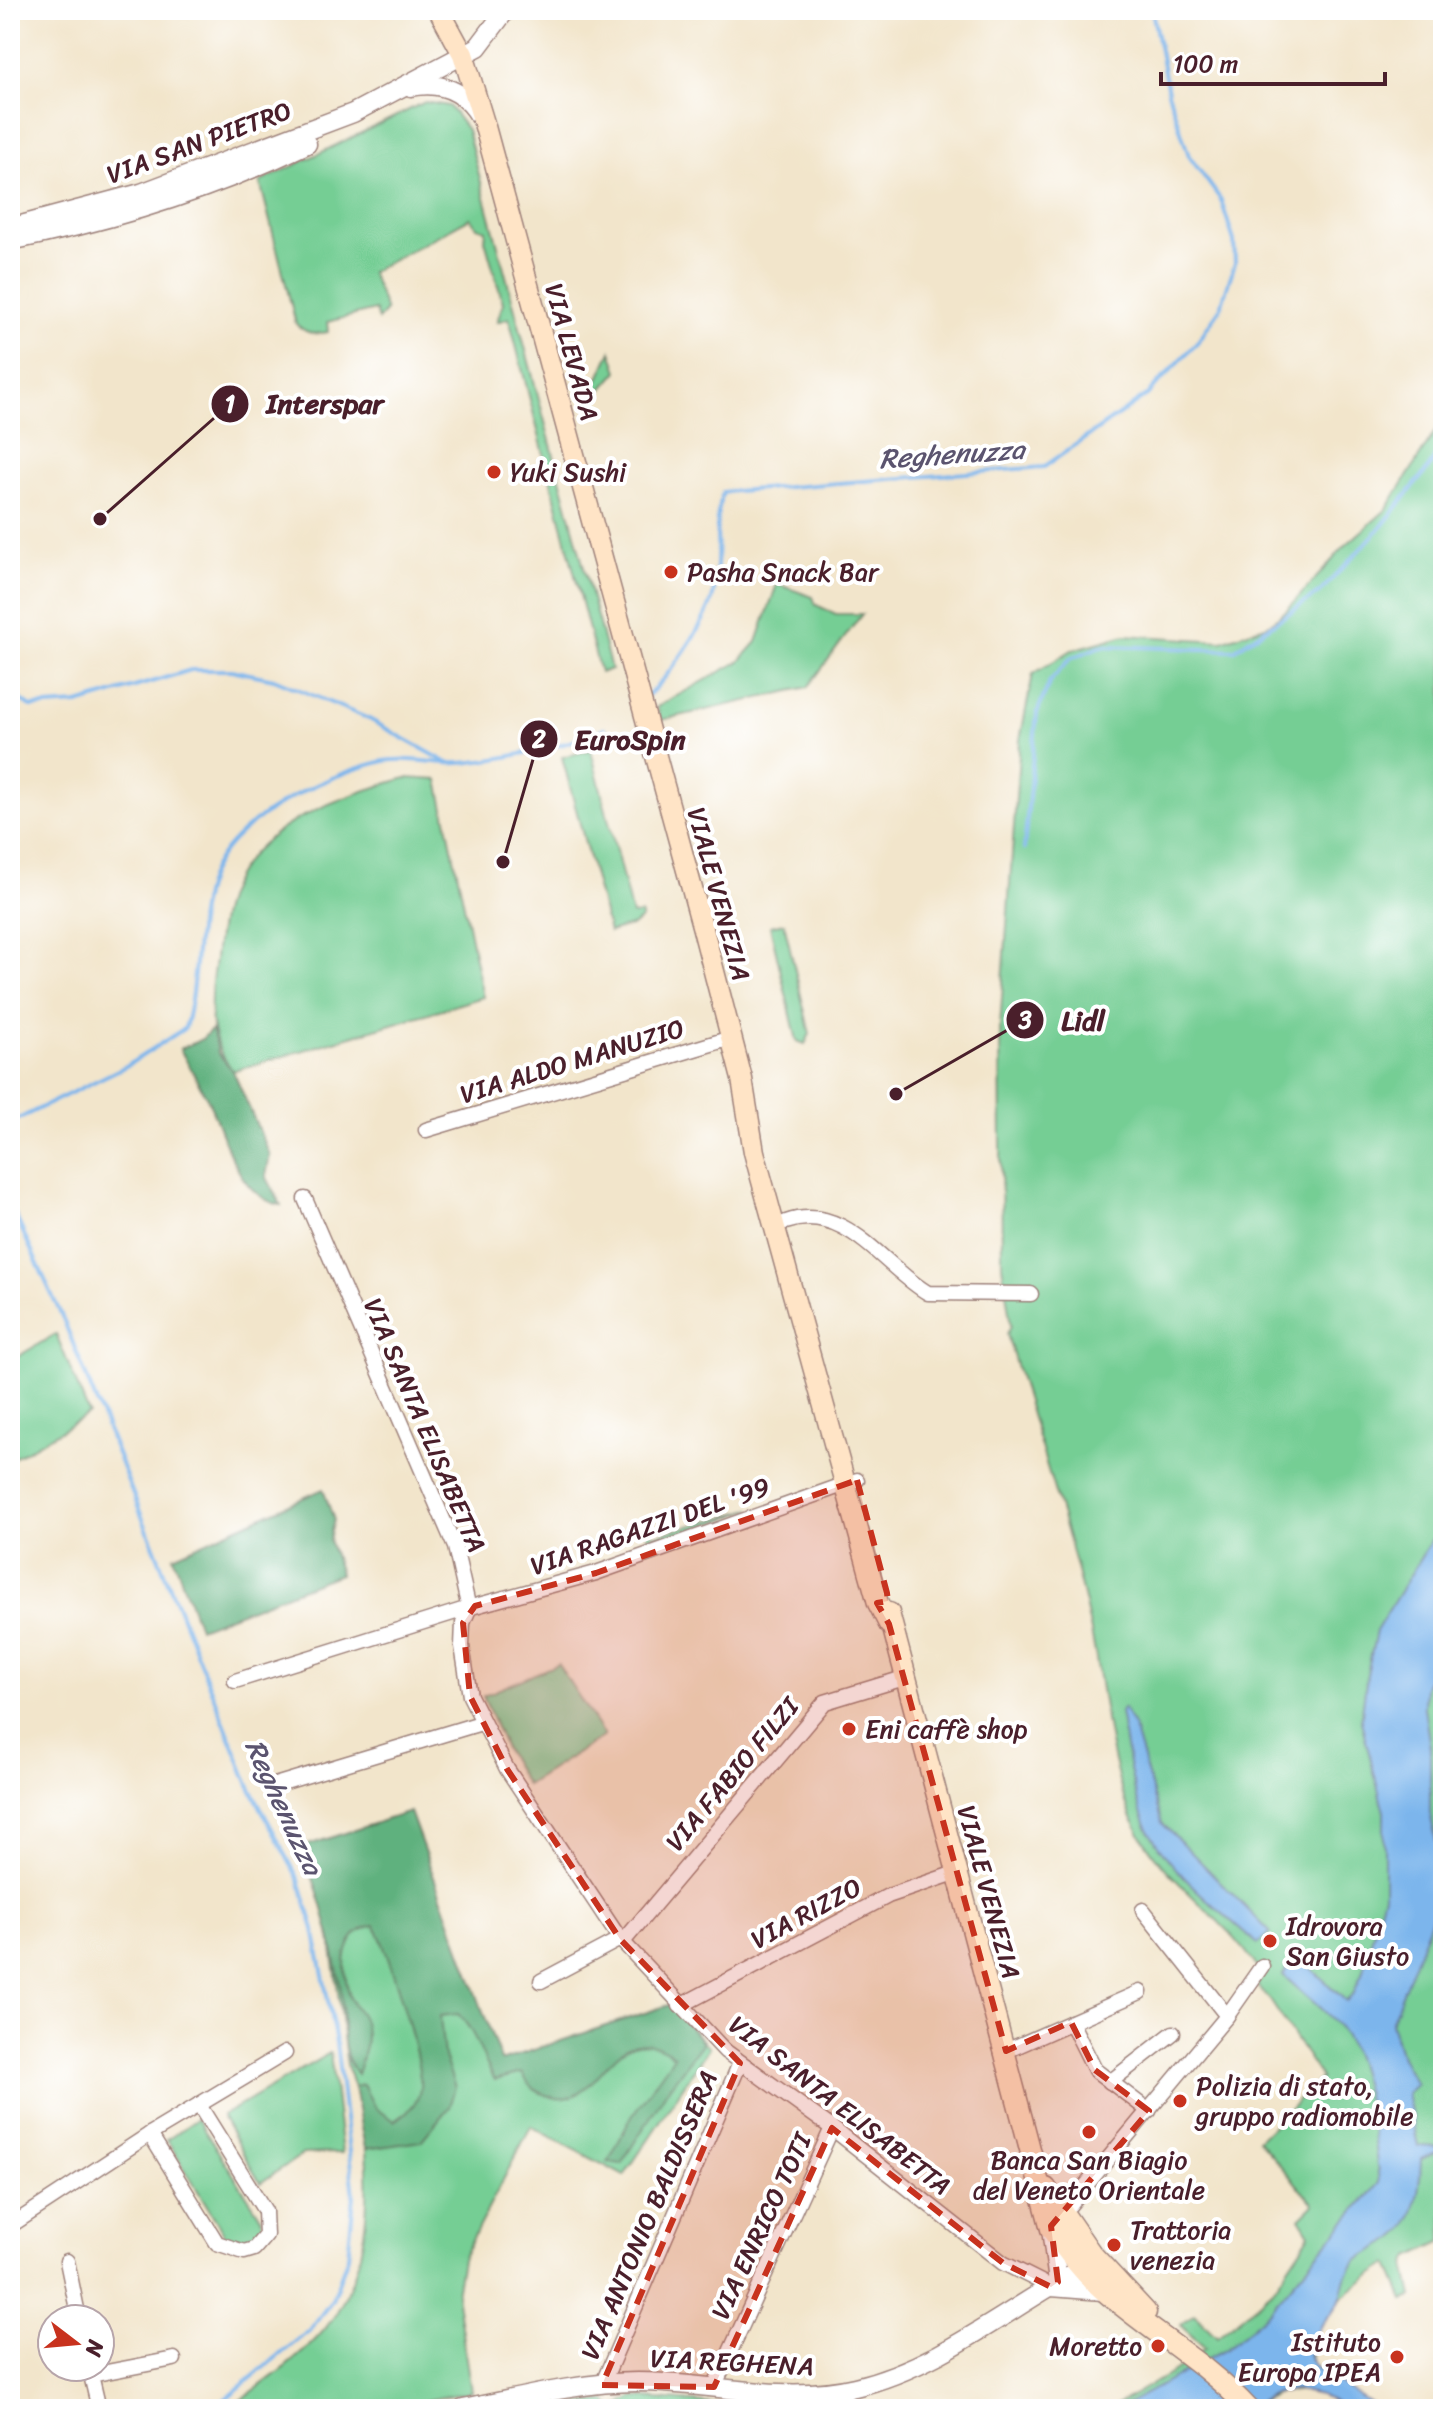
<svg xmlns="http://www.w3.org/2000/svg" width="1453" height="2419" font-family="Sriracha,sans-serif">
	<rect width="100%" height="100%" fill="#fff"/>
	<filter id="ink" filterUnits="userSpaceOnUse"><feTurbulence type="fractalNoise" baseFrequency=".0125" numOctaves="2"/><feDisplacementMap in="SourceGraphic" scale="16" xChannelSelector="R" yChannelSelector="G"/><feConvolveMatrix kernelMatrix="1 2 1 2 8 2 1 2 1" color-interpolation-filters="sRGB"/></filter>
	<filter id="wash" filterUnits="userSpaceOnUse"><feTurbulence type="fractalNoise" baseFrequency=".006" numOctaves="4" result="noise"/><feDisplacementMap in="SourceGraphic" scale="32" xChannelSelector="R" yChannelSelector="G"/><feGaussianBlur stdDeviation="1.8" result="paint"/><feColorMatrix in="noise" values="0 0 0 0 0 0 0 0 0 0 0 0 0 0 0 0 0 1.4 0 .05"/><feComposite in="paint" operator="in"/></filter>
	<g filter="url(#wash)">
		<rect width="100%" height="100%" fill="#f2e5cb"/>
		<!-- green -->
		<g fill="#74ce94" stroke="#5f7660" stroke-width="2">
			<path d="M425,102l24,4 18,24 144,539 -11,4 -91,-355 -12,4 6,-19 -18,-63 1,-10 -9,-3 -7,-9 -99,54 15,39 -8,9 -3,-10 -48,12 1,10c-14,3 -21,2 -32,-8l-36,-142z"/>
			<path d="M611,351l7,20 -32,37z"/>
			<path d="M1443,419v1822l-33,16 -4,8 7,32 -9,3 -15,-36c-35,22 -82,52 -78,98l23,19 -10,15 -15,-5 -28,1 -32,17h-140l76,-44 20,-17 -25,-23 14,-11 23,23 55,-46 38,-57 -10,-16 14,-14 -56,-64 63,-62 -51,-78 -13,-14 5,-11c-33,-57 -100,-92 -128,-153 -26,-53 -31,-136 -44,-195 -20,-97 -56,-197 -83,-293l4,-8 -9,-61 -2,-239 20,-286 13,-66 39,-24 53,-15 97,6 46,-16 19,-15 59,-65 41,-36z"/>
			<path d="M777,584l36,13 3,8 20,9h26l-54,73 -147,33 -4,-13 83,-46 17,-19z"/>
			<path d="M591,750l41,165 9,-1v5l-7,6 -25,7 -47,-175z"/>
			<path d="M406,778l32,2 45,217 -250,74c-25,-30 -25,-66 -19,-104 4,-33 7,-71 28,-100 35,-50 108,-73 164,-89z"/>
			<path d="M784,923l26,111 -5,10 -8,-3 -27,-115z"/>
			<path d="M56,1334l33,80 -79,46v-99z"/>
			<path d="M752,1509l-101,37 -6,-20 4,-2 4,12z"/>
			<path d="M558,1664l46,72 -78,49 -21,-36 -22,-53z"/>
			<path d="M410,1812l91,249 168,-56 40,42 -85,129 -93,-50 -69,133 -6,35 15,97 -84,18h-158c30,-23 64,-45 90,-73 52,-58 54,-146 43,-219 -3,-19 -13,-38 -16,-58 -9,-65 -12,-154 -47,-211z"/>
			<path d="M330,2053l12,100 -39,1 -43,29 -38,-67z"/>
			<path d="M197,2119l62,95 4,12 -13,17 -11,1 -14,-9 -58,-95z"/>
			<path d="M634,2397l140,12h-237l69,-8 8,8z"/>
		</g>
		<!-- forest -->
		<g fill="#5fb17e" stroke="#546854" stroke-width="2">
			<path d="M212,1029l6,24 15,18 37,84 -4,21 15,29c-44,-8 -57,-70 -73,-105 -9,-17 -19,-34 -28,-51l22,-10z"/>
			<path d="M323,1489l11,31 -5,19 11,35 -141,54 -26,-72z"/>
			<path d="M410,1812l91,249 168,-56 34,37 -37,50 -45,72 -13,-2 25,-48 41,-58c-63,-49 -73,60 -125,40 -15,-5 -19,-9 -27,-23l-27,7c-14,-23 -18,-47 -37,-66l-18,2 4,41 11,30 -6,20 -28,34 -56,8 -11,-62 9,-2 12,23 19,13c12,-8 25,-17 26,-33 3,-28 -32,-135 -45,-163 -35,7 -33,45 -25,72 2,8 10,14 13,22 7,19 0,37 -6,55 -19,-22 -12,-55 -16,-83 -6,-39 -22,-110 -42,-143z"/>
		</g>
		<!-- water -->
		<g fill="#7bb5ec" stroke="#626a8c" stroke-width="2">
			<path d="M1443,1521v117l-18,50 -1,20 6,39v66l8,37v46l5,5v8l-8,1 -3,8 -41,105 10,34 15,27 -9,9 11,53 21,1v5l-18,7c0,19 -4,50 -14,66 -13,20 -34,22 -50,36 -14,12 -11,24 -17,38 -10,23 -46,42 -24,69l63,41h-32l-27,-14 -25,-5 -24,5 -22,14h-131l108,-60 35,-29 118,-137c-4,-41 -14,-125 -41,-157 -16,-18 -37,-34 -55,-51l13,-21 50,47 8,-8 8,-19 22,-79v-83l-23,-91 6,-47 9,-43z"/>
			<path d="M1123,1708l10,17 29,98 108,109 -12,12c-38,-33 -99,-80 -116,-129 -11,-32 -16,-69 -22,-103z"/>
		</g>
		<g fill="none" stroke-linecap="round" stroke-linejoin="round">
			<!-- stream -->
			<g stroke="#7bb5ec" stroke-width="4">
				<path d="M10,692l21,15 47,-3 113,-34h40l43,9 95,40 77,43"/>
				<path d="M648,695c20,-17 59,-73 65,-99 2,-9 3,-21 4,-31 2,-30 -4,-42 6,-73l321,-25 103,-72 49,-51 24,-35 15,-46 -1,-22 -13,-41 -32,-44 -21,-64 -16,-82"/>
				<path d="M1024,849l13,-136 13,-32 20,-22 31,-13 133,4 85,-57 63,-67 48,-60 13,-24"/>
				<path d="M10,1123l118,-58 57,-37c14,-49 7,-101 24,-150 20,-57 114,-102 171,-116 20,-5 46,0 66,1 34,2 130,-18 159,-35"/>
				<path d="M10,1204l54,117 185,464 50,95 15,49 22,113 18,153 -6,61 -16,44 -22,30 -97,79"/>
			</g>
		</g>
	</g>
	<g filter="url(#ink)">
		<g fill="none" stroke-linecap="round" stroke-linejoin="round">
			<!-- minor casing -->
			<g stroke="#9e827b" stroke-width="17">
				<g id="minor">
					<path d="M426,1130l305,-92"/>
					<path d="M305,1199l150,348 14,62 -6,14 -1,23 8,50 37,73 113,170 105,112 107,77 171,135 48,24"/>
					<path d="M786,1222c60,-21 98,46 142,71l103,1"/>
					<path d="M235,1681l240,-75 121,-33 261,-93"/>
					<path d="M275,1785l206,-62"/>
					<path d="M1143,1910l84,106"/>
					<path d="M623,1942l202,-240 79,-24"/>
					<path d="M541,1981l79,-42"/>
					<path d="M680,2006l208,-110 70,-24"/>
					<path d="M1071,2022l24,48 54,41"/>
					<path d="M1006,2051l134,-59"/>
					<path d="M1110,2082l63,-49"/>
					<path d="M150,2134l67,109 27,9 10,-3 12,-14 -1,-24 -66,-106"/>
					<path d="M1058,2219l169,-203 35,-50"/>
					<path d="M10,2226l140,-92 135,-81"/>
					<path d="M67,2261l12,58"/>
					<path d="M602,2385l138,-322"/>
					<path d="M714,2387l118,-259"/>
					<path d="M99,2409l-8,-34 83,-16"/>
				</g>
			</g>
			<!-- tertiary casing -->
			<g stroke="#9e827b" stroke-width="21">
				<g id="tertiary">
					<path d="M411,87c30,-6 54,4 69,30"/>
					<path d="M10,228l131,-35 212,-80 125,-66 28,-37"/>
					<path d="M10,241c101,-20 204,-52 297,-97"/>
					<path d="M1051,2229l7,53"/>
					<path d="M1051,2287l52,4"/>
					<path d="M463,2409c56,-11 117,-27 174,-27 74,0 146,22 218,5 80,-19 145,-72 215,-112l12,-5 13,2"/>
				</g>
			</g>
			<!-- secondary casing -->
			<g stroke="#9e827b" stroke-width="23">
				<g id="secondary">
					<path d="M439,10l24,44 21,69 220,810 38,146 12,73 124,451 11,21"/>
					<path d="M889,1613l162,616c16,22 32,44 53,62 47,41 101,71 145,118"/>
					<path d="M1046,2188l45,65 55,59"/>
				</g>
			</g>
			<!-- minor -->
			<use href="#minor" stroke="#fff" stroke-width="14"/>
			<!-- tertiary -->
			<use href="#tertiary" stroke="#fff" stroke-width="18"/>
			<!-- secondary -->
			<use href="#secondary" stroke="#ffe4c6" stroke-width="20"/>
		</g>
	</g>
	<!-- marked area -->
	<path fill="#c8321e" fill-opacity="0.2" stroke="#c8321e" stroke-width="6" stroke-dasharray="16 10" stroke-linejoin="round" d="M857,1480l30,113 1,8 -11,2 12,21 117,427 65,-29 24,48 54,41 -98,115 7,56 -7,5 -48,-24 -171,-135 -118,259 -112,-2 138,-322 -120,-124 -113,-170 -37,-73 -7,-73 12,-17 121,-33z"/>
	<!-- markers -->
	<g fill="#c8321e" stroke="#fff" stroke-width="3">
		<circle cx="494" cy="472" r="8"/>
		<circle cx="671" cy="572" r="8"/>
		<circle cx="849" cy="1729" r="8"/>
		<circle cx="1270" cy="1941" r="8"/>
		<circle cx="1180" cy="2101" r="8"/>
		<circle cx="1089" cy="2132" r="8"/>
		<circle cx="1114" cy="2245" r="8"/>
		<circle cx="1158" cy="2346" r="8"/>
		<circle cx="1397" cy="2357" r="8"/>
	</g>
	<g text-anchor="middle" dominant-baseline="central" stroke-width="8" stroke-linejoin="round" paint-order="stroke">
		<!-- street labels -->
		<g font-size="26" fill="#4a1f2b" stroke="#fff">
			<text transform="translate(199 142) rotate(-20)">VIA SAN PIETRO</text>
			<text transform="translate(572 352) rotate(75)">VIA LEVADA</text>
			<text transform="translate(719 894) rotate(75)">VIALE VENEZIA</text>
			<text transform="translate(572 1061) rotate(-17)">VIA ALDO MANUZIO</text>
			<text transform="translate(425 1425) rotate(67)">VIA SANTA ELISABETTA</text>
			<text transform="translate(650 1526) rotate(-19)">VIA RAGAZZI DEL '99</text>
			<text transform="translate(732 1774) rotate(-50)">VIA FABIO FILZI</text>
			<text transform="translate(989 1892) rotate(75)">VIALE VENEZIA</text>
			<text transform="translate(806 1913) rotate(-28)">VIA RIZZO</text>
			<text transform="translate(840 2105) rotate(38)">VIA SANTA ELISABETTA</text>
			<text transform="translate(649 2215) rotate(-67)">VIA ANTONIO BALDISSERA</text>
			<text transform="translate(761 2226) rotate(-65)">VIA ENRICO TOTI</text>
			<text transform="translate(732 2362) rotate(3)">VIA REGHENA</text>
		</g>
		<!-- poi labels -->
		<g font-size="26" fill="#4a1f2b" stroke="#fff" text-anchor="start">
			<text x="510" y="472">Yuki Sushi</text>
			<text x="687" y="572">Pasha Snack Bar</text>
			<text x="865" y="1729">Eni caffè shop</text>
			<text x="1286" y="1926">Idrovora<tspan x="1286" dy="30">San Giusto</tspan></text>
			<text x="1196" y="2086">Polizia di stato,<tspan x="1196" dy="30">gruppo radiomobile</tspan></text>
			<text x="1089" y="2160" text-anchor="middle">Banca San Biagio<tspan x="1089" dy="30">del Veneto Orientale</tspan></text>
			<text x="1130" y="2230">Trattoria<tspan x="1130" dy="30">venezia</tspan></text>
			<text x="1381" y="2342" text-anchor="end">Istituto<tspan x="1381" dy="30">Europa IPEA</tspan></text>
			<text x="1142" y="2346" text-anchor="end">Moretto</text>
		</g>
		<!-- water labels -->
		<g font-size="28" font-style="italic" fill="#5b546f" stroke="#fff">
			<text transform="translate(952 454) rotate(-4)">Reghenuzza</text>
			<text transform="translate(284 1807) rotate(65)">Reghenuzza</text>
		</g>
	</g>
	<!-- callouts -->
	<path fill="none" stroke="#4a1f2b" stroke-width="3" d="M100 519L230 404M503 862L539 739M896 1094L1025 1020"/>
	<g fill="#4a1f2b" stroke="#fff" stroke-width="3">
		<circle cx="100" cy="519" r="8"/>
		<circle cx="503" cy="862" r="8"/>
		<circle cx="896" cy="1094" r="8"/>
		<circle cx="230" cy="404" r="20"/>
		<circle cx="539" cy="739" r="20"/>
		<circle cx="1025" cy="1020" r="20"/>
	</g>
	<g font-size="24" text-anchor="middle" font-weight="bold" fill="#fff">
		<text x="230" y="412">1</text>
		<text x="539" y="747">2</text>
		<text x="1025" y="1028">3</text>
	</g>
	<g font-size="28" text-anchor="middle" font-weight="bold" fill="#4a1f2b" stroke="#fff" stroke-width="8" stroke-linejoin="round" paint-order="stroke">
		<text x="325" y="413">Interspar</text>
		<text x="630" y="749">EuroSpin</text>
		<text x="1083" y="1030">Lidl</text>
	</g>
	<!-- margin -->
	<rect width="1453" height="2419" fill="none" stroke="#fff" stroke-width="40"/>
	<!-- north arrow -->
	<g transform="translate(76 2343) rotate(106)"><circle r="38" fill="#ffffff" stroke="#b7a5aa" stroke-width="2"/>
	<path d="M0-6L14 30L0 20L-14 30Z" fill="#c8321e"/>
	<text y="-12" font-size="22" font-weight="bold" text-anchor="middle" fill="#4a1f2b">N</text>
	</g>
	<!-- scale -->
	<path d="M1161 72v12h224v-12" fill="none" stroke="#4a1f2b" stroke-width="4"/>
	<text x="1173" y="72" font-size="24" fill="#4a1f2b" stroke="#ffffff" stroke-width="6" paint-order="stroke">100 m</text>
</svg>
